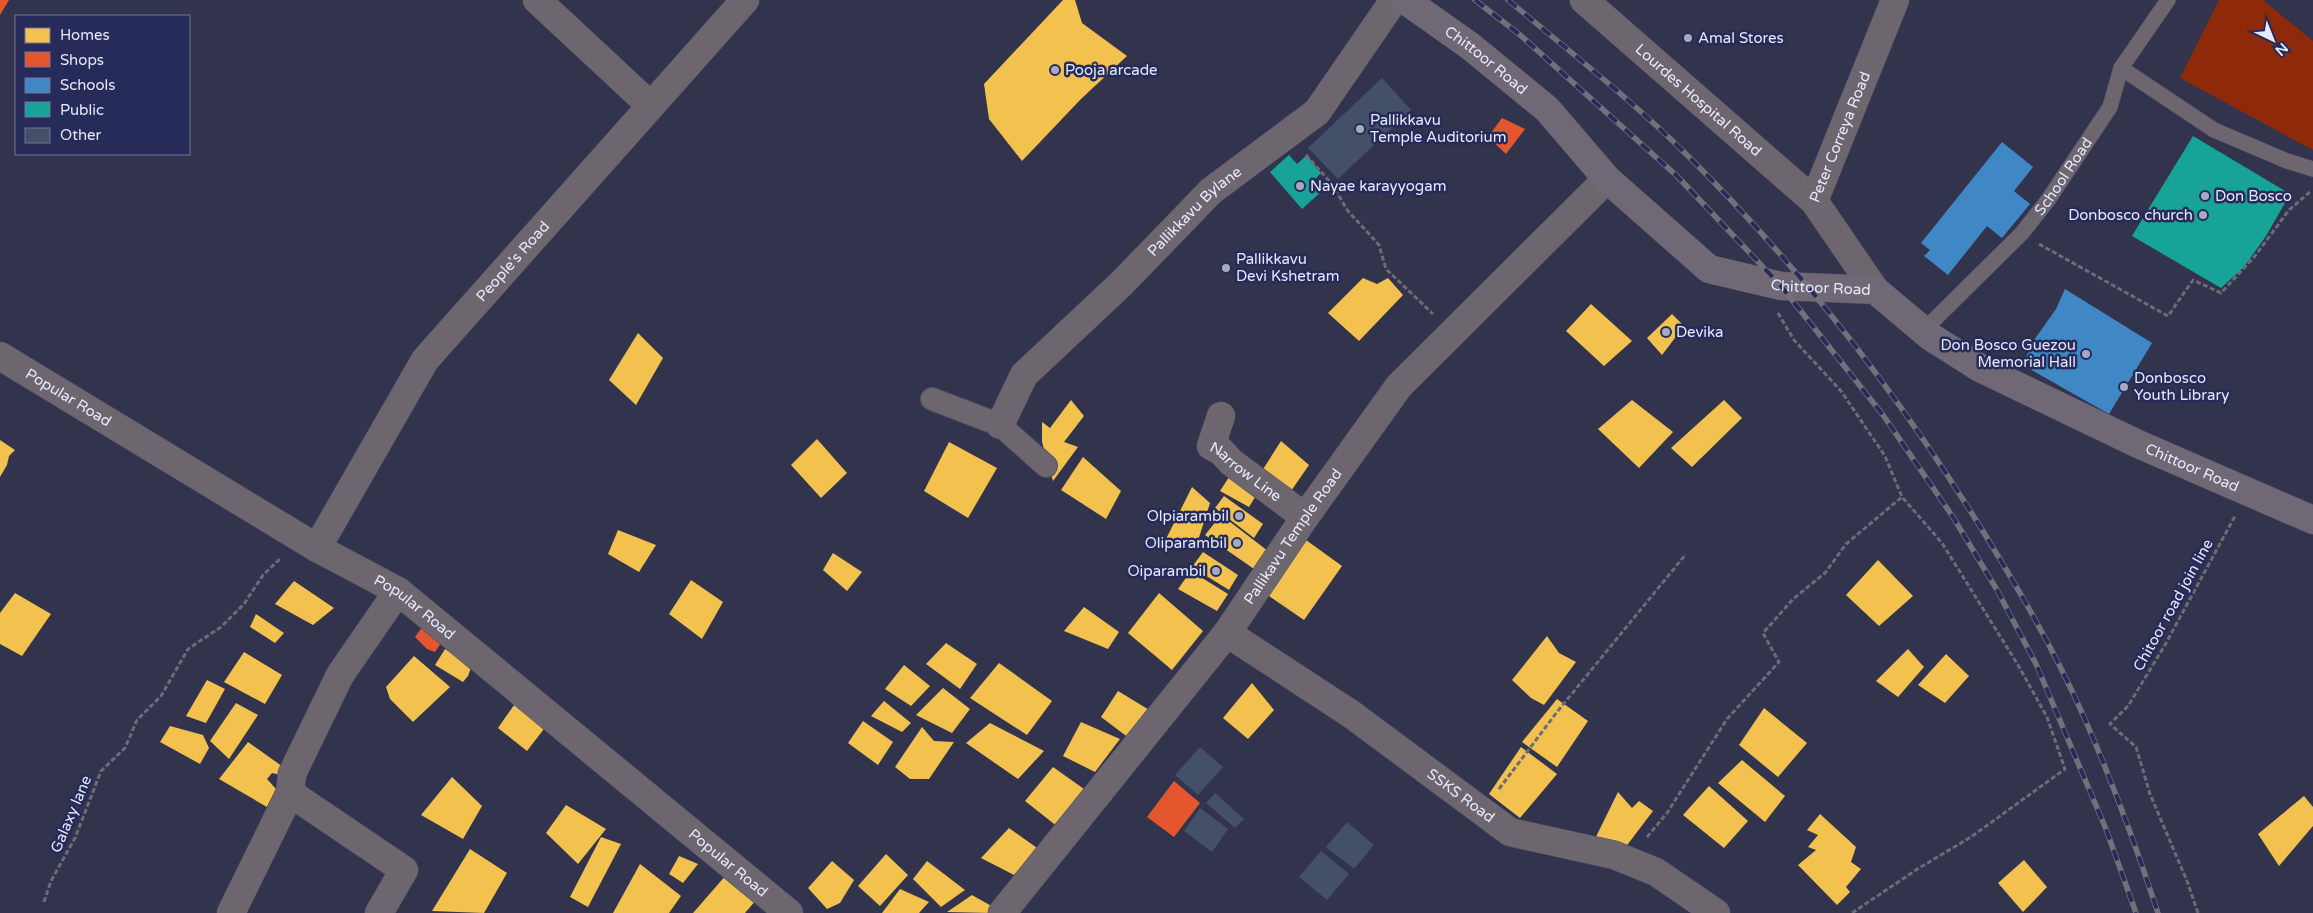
<svg xmlns="http://www.w3.org/2000/svg" width="2313" height="913" font-family="'Varela Round',sans-serif">
	<rect width="100%" height="100%" fill="#32344d"/>
	<!-- green -->
	<path fill="#8e2a0a" d="M2219,0h44l50,41v109l-133,-72z"/>
	<!-- homes -->
	<g fill="#f2c14e">
		<path d="M1063,0h12l7,23 45,33 -46,43 -59,62 -33,-42 -5,-35z"/>
		<path d="M1363,278l14,6 11,-6 15,17 -44,46 -31,-28z"/>
		<path d="M1591,304l41,37 -28,25 -38,-35z"/>
		<path d="M1672,314l12,12 -22,29 -15,-17z"/>
		<path d="M638,333l25,25 -27,47 -27,-25z"/>
		<path d="M1071,400l13,16 -20,26 14,5 -25,34 -11,-39v-20l8,6z"/>
		<path d="M1632,400l41,32 -34,36 -41,-39z"/>
		<path d="M1724,400l18,18 -50,49 -21,-19z"/>
		<path d="M817,439l30,34 -26,25 -30,-33z"/>
		<path d="M0,440l15,10 -6,6 -2,9 -7,12z"/>
		<path d="M1281,441l28,24 -20,29 -29,-20z"/>
		<path d="M949,442l48,26 -29,50 -44,-27z"/>
		<path d="M1083,457l38,34 -15,28 -45,-29z"/>
		<path d="M1233,471l27,18 -11,18 -29,-16z"/>
		<path d="M1192,487l18,16 -15,47 -31,-7z"/>
		<path d="M1224,496l39,28 -9,14 -39,-30z"/>
		<path d="M1221,515l47,36 -14,18 -49,-34z"/>
		<path d="M618,530l38,15 -17,27 -31,-18z"/>
		<path d="M1306,540l36,26 -38,54 -38,-26z"/>
		<path d="M1203,552l35,23 -9,15 -37,-23z"/>
		<path d="M833,553l29,19 -15,19 -24,-21z"/>
		<path d="M1878,560l35,36 -34,30 -33,-31z"/>
		<path d="M1191,571l37,23 -11,17 -39,-22z"/>
		<path d="M691,580l32,22 -21,37 -33,-25z"/>
		<path d="M294,581l40,27 -21,17 -38,-21z"/>
		<path d="M15,593l36,21 -29,42 -22,-12v-31z"/>
		<path d="M1159,593l44,38 -31,39 -44,-37z"/>
		<path d="M1084,607l35,25 -11,17 -44,-18z"/>
		<path d="M256,614l28,19 -9,10 -25,-16z"/>
		<path d="M1547,636l12,17 17,9 -32,43 -13,-7 -19,-18z"/>
		<path d="M946,643l31,21 -17,25 -34,-25z"/>
		<path d="M445,649l28,13 -5,14 -5,6 -28,-17z"/>
		<path d="M1908,649l16,18 -26,30 -22,-16z"/>
		<path d="M244,652l38,23 -17,29 -41,-22z"/>
		<path d="M1946,654l23,22 -24,27 -27,-18z"/>
		<path d="M414,656l36,31 -37,35 -23,-23 -4,-12z"/>
		<path d="M999,663l53,38 -25,34 -57,-37z"/>
		<path d="M904,665l26,21 -19,20 -26,-17z"/>
		<path d="M207,680l18,9 -19,34 -20,-7z"/>
		<path d="M1252,683l22,27 -26,29 -25,-21z"/>
		<path d="M943,688l27,21 -18,24 -36,-18z"/>
		<path d="M1118,691l33,20 -22,27 -28,-21z"/>
		<path d="M519,698l28,27 -20,26 -29,-23z"/>
		<path d="M1557,699l31,22 -31,46 -35,-25z"/>
		<path d="M884,701l27,22 -9,9 -31,-16z"/>
		<path d="M236,703l22,12 -29,44 -19,-18z"/>
		<path d="M1764,708l43,35 -29,34 -39,-32z"/>
		<path d="M863,721l30,21 -15,23 -30,-22z"/>
		<path d="M1081,722l39,17 -25,33 -32,-16z"/>
		<path d="M990,723l54,28 -26,28 -52,-36z"/>
		<path d="M170,726l33,9 6,13 -9,16 -40,-22z"/>
		<path d="M922,727l12,14 20,1 -25,37h-19l-15,-12z"/>
		<path d="M248,742l38,27 -5,6 -9,-2 -5,6 9,10 -9,18 -48,-28z"/>
		<path d="M1521,747l36,27 -37,44 -31,-24z"/>
		<path d="M1742,760l43,36 -20,26 -47,-39z"/>
		<path d="M1053,767l31,22 -26,38 -33,-26z"/>
		<path d="M452,777l30,29 -19,33 -42,-24z"/>
		<path d="M1709,786l39,35 -24,27 -41,-33z"/>
		<path d="M1618,792l14,16 7,-7 14,10 -41,54 -25,-10z"/>
		<path d="M2304,796l9,11v19l-34,40 -21,-32z"/>
		<path d="M566,805l40,24 -28,35 -32,-31z"/>
		<path d="M1820,814l36,33 -5,15 10,7 -15,18 4,5 -13,13 -39,-40 18,-15 -8,-3 10,-12 -11,-5z"/>
		<path d="M1009,828l31,22 -26,25 -33,-17z"/>
		<path d="M601,837l20,7 -33,63 -18,-10z"/>
		<path d="M470,849l37,24 -23,40 -52,-2z"/>
		<path d="M886,854l22,21 -28,31 -22,-20z"/>
		<path d="M679,856l19,8 -15,19 -14,-9z"/>
		<path d="M2024,860l23,27 -24,25 -25,-29z"/>
		<path d="M832,861l22,19 -14,23 -13,6 -19,-21z"/>
		<path d="M927,861l38,29 -24,17 -28,-28z"/>
		<path d="M640,864l41,32 -12,17h-56z"/>
		<path d="M727,874l30,25 -12,14h-52z"/>
		<path d="M900,889l29,13 -10,11h-37z"/>
		<path d="M972,895l23,13 -4,5 -44,-1z"/>
	</g>
	<!-- shops -->
	<g fill="#e4572e">
		<path d="M0,0h9l-9,15z"/>
		<path d="M1502,118l23,11 -19,25 -18,-17z"/>
		<path d="M428,619l19,15 -12,18 -8,-3 -12,-12z"/>
		<path d="M1174,781l26,22 -26,34 -27,-20z"/>
	</g>
	<!-- schools -->
	<g fill="#3f88c5">
		<path d="M2002,142l31,25 -19,24 16,13 -28,34 -15,-12 -39,49 -24,-19 6,-6 -9,-7z"/>
		<path d="M2065,289l87,54 -43,71 -86,-49 9,-22 24,-34z"/>
	</g>
	<!-- public -->
	<g fill="#17a398">
		<path d="M2193,136l97,58 -24,42 -22,31 -23,21 -89,-52z"/>
		<path d="M1289,155l8,9 10,-9 14,18 -8,8 9,10 -20,18 -32,-37z"/>
	</g>
	<!-- building -->
	<g fill="#444f68">
		<path d="M1382,78l29,32 -73,69 -30,-31z"/>
		<path d="M1200,747l23,20 -25,28 -23,-20z"/>
		<path d="M1215,793l29,26 -9,9 -29,-25z"/>
		<path d="M1200,808l28,21 -16,23 -28,-21z"/>
		<path d="M1347,822l27,23 -20,24 -28,-22z"/>
		<path d="M1321,851l28,23 -22,26 -28,-23z"/>
	</g>
	<g fill="none" stroke-linecap="round" stroke-linejoin="round">
		<!-- service casing -->
		<g stroke="#4e4f63" stroke-width="16">
			<g id="service">
				<path d="M2121,68l93,62 73,31 26,8"/>
				<path id="s1" d="M1924,330l98,-97 26,-33 62,-93 11,-39 47,-68"/>
			</g>
		</g>
		<!-- pedestrian casing -->
		<g stroke="#4e4f63" stroke-width="24">
			<path id="pedestrian" d="M932,399l68,26 46,41"/>
		</g>
		<!-- minor casing -->
		<g stroke="#4e4f63" stroke-width="29">
			<g id="minor">
				<path d="M537,0l114,106"/>
				<path id="s2" d="M1814,201l81,-201"/>
				<path id="s3" d="M0,356l317,192 81,43 391,322"/>
				<path id="s4" d="M1221,416l-10,30 10,5 10,11 74,55"/>
				<path id="s5" d="M1000,425l24,-50 98,-92 89,-92 106,-79 77,-112"/>
				<path id="s6" d="M317,548l108,-188 320,-360"/>
				<path id="s7" d="M1227,633l124,81 159,118 104,23 42,17 60,41"/>
				<path d="M290,793l114,77 -25,43"/>
				<path d="M231,913l59,-120 2,-19 48,-99 58,-84"/>
				<path id="s8" d="M1002,913l225,-280 78,-116 94,-131 208,-207"/>
			</g>
		</g>
		<!-- tertiary casing -->
		<g stroke="#4e4f63" stroke-width="29">
			<g id="tertiary">
				<path id="s9" d="M1584,0l230,201 61,89"/>
			</g>
		</g>
		<!-- secondary casing -->
		<g stroke="#4e4f63" stroke-width="29">
			<g id="secondary">
				<path id="s10" d="M1405,0l65,46 77,63 60,70 102,90 72,17 94,4 56,47 49,31 158,76 175,76"/>
			</g>
		</g>
		<!-- path -->
		<g stroke="#6e6b77" stroke-width="3" stroke-dasharray="5 2.5" stroke-linecap="butt">
			<path d="M1306,155l25,28 17,28 31,34 7,24 47,45"/>
			<path d="M2039,244l129,72 25,-36 28,13 34,-37 34,-46 22,-19"/>
			<path d="M1778,313l16,27 47,51 44,65 17,41 40,46 76,122 29,52 18,52 -94,68 -52,31 -67,45"/>
			<path d="M1499,789l58,-77 129,-158"/>
			<path d="M1647,837l20,-24 60,-94 52,-57 -16,-29 30,-34 32,-26 21,-29 56,-47"/>
			<path d="M44,902l7,-21 24,-43 26,-67 24,-23 12,-28 24,-24 27,-47 33,-22 23,-23 19,-29 18,-17"/>
			<path d="M2198,913l-11,-32 -37,-87 -14,-47 -26,-23 18,-18 37,-61 70,-129"/>
		</g>
		<!-- service -->
		<use href="#service" stroke="#6e666f" stroke-width="15"/>
		<!-- pedestrian -->
		<use href="#pedestrian" stroke="#6e666f" stroke-width="22"/>
		<!-- minor -->
		<use href="#minor" stroke="#6e666f" stroke-width="28"/>
		<!-- tertiary -->
		<use href="#tertiary" stroke="#6e666f" stroke-width="28"/>
		<!-- secondary -->
		<use href="#secondary" stroke="#706975" stroke-width="28"/>
		<!-- rail casing -->
		<g stroke="#73707c" stroke-width="5.5">
			<g id="rail">
				<path d="M1475,0l44,34 158,142 104,110 102,129 70,102 44,73 39,74 70,165 30,84"/>
				<path d="M1508,0c61,51 125,101 181,157 110,109 205,232 287,363 39,63 77,127 107,195 29,65 53,131 75,198"/>
			</g>
		</g>
		<!-- rail -->
		<use href="#rail" stroke="#262b59" stroke-width="4" stroke-dasharray="11" stroke-linecap="butt"/>
	</g>
	<!-- markers -->
	<g fill="#a6aabe" stroke="#262b59" stroke-width="2">
		<circle cx="1688" cy="38" r="5"/>
		<circle cx="1055" cy="70" r="5"/>
		<circle cx="1360" cy="129" r="5"/>
		<circle cx="1300" cy="186" r="5"/>
		<circle cx="2205" cy="196" r="5"/>
		<circle cx="2203" cy="215" r="5"/>
		<circle cx="1226" cy="268" r="5"/>
		<circle cx="1666" cy="332" r="5"/>
		<circle cx="2086" cy="354" r="5"/>
		<circle cx="2124" cy="387" r="5"/>
		<circle cx="1239" cy="516" r="5"/>
		<circle cx="1237" cy="543" r="5"/>
		<circle cx="1216" cy="571" r="5"/>
	</g>
	<g text-anchor="middle" dominant-baseline="central" stroke-width="5" stroke-linejoin="round" paint-order="stroke">
		<!-- poi labels -->
		<g font-size="15" fill="#e5e9fb" stroke="#262b59" text-anchor="start">
			<text x="1698" y="38">Amal Stores</text>
			<text x="1065" y="70">Pooja arcade</text>
			<text x="1370" y="120">Pallikkavu<tspan x="1370" dy="17">Temple Auditorium</tspan></text>
			<text x="1310" y="186">Nayae karayyogam</text>
			<text x="2215" y="196">Don Bosco</text>
			<text x="2193" y="215" text-anchor="end">Donbosco church</text>
			<text x="1236" y="259">Pallikkavu<tspan x="1236" dy="17">Devi Kshetram</tspan></text>
			<text x="1676" y="332">Devika</text>
			<text x="2076" y="345" text-anchor="end">Don Bosco Guezou<tspan x="2076" dy="17">Memorial Hall</tspan></text>
			<text x="2134" y="378">Donbosco<tspan x="2134" dy="17">Youth Library</tspan></text>
			<text x="1229" y="516" text-anchor="end">Olpiarambil</text>
			<text x="1227" y="543" text-anchor="end">Oliparambil</text>
			<text x="1206" y="571" text-anchor="end">Oiparambil</text>
		</g>
		<!-- street labels -->
		<g font-size="15" fill="#e5e9fb" stroke="#262b59">
			<text stroke="none"><textPath href="#s10" startOffset="101">Chittoor Road</textPath></text>
			<text stroke="none"><textPath href="#s9" startOffset="152">Lourdes Hospital Road</textPath></text>
			<text stroke="none"><textPath href="#s2" startOffset="69">Peter Correya Road</textPath></text>
			<text stroke="none"><textPath href="#s1" startOffset="208">School Road</textPath></text>
			<text stroke="none"><textPath href="#s5" startOffset="292">Pallikkavu Bylane</textPath></text>
			<text stroke="none"><textPath href="#s6" startOffset="349">People's Road</textPath></text>
			<text stroke="none"><textPath href="#s10" startOffset="521">Chittoor Road</textPath></text>
			<text stroke="none"><textPath href="#s3" startOffset="80">Popular Road</textPath></text>
			<text stroke="none"><textPath href="#s10" startOffset="941">Chittoor Road</textPath></text>
			<text stroke="none"><textPath href="#s4" startOffset="75">Narrow Line</textPath></text>
			<text stroke="none"><textPath href="#s8" startOffset="476">Pallikavu Temple Road</textPath></text>
			<text transform="translate(2173 605) rotate(-61)">Chitoor road join line</text>
			<text stroke="none"><textPath href="#s3" startOffset="485">Popular Road</textPath></text>
			<text stroke="none"><textPath href="#s7" startOffset="285">SSKS Road</textPath></text>
			<text transform="translate(71 814) rotate(-67)">Galaxy lane</text>
			<text stroke="none"><textPath href="#s3" startOffset="890">Popular Road</textPath></text>
		</g>
	</g>
	<!-- legend -->
	<rect x="15" y="15" width="175" height="140" fill="#262b59" stroke="#72779a"/>
	<rect x="25" y="28" width="25" height="15" fill="#f2c14e" stroke="#72779a"/>
	<text x="60" y="40" font-size="15" fill="#e5e9fb">Homes</text>
	<rect x="25" y="52" width="25" height="15" fill="#e4572e" stroke="#72779a"/>
	<text x="60" y="65" font-size="15" fill="#e5e9fb">Shops</text>
	<rect x="25" y="78" width="25" height="15" fill="#3f88c5" stroke="#72779a"/>
	<text x="60" y="90" font-size="15" fill="#e5e9fb">Schools</text>
	<rect x="25" y="102" width="25" height="15" fill="#17a398" stroke="#72779a"/>
	<text x="60" y="115" font-size="15" fill="#e5e9fb">Public</text>
	<rect x="25" y="128" width="25" height="15" fill="#444f68" stroke="#72779a"/>
	<text x="60" y="140" font-size="15" fill="#e5e9fb">Other</text>
	<!-- north arrow -->
	<g transform="translate(2273 40) rotate(137)" stroke="#262b59" stroke-width="4" paint-order="stroke">
	<path d="M0-4L9 19L0 12L-9 19Z" fill="#e5e9fb"/>
	<text y="-8" font-size="14" font-weight="bold" text-anchor="middle" fill="#e5e9fb">N</text>
	</g>
</svg>
